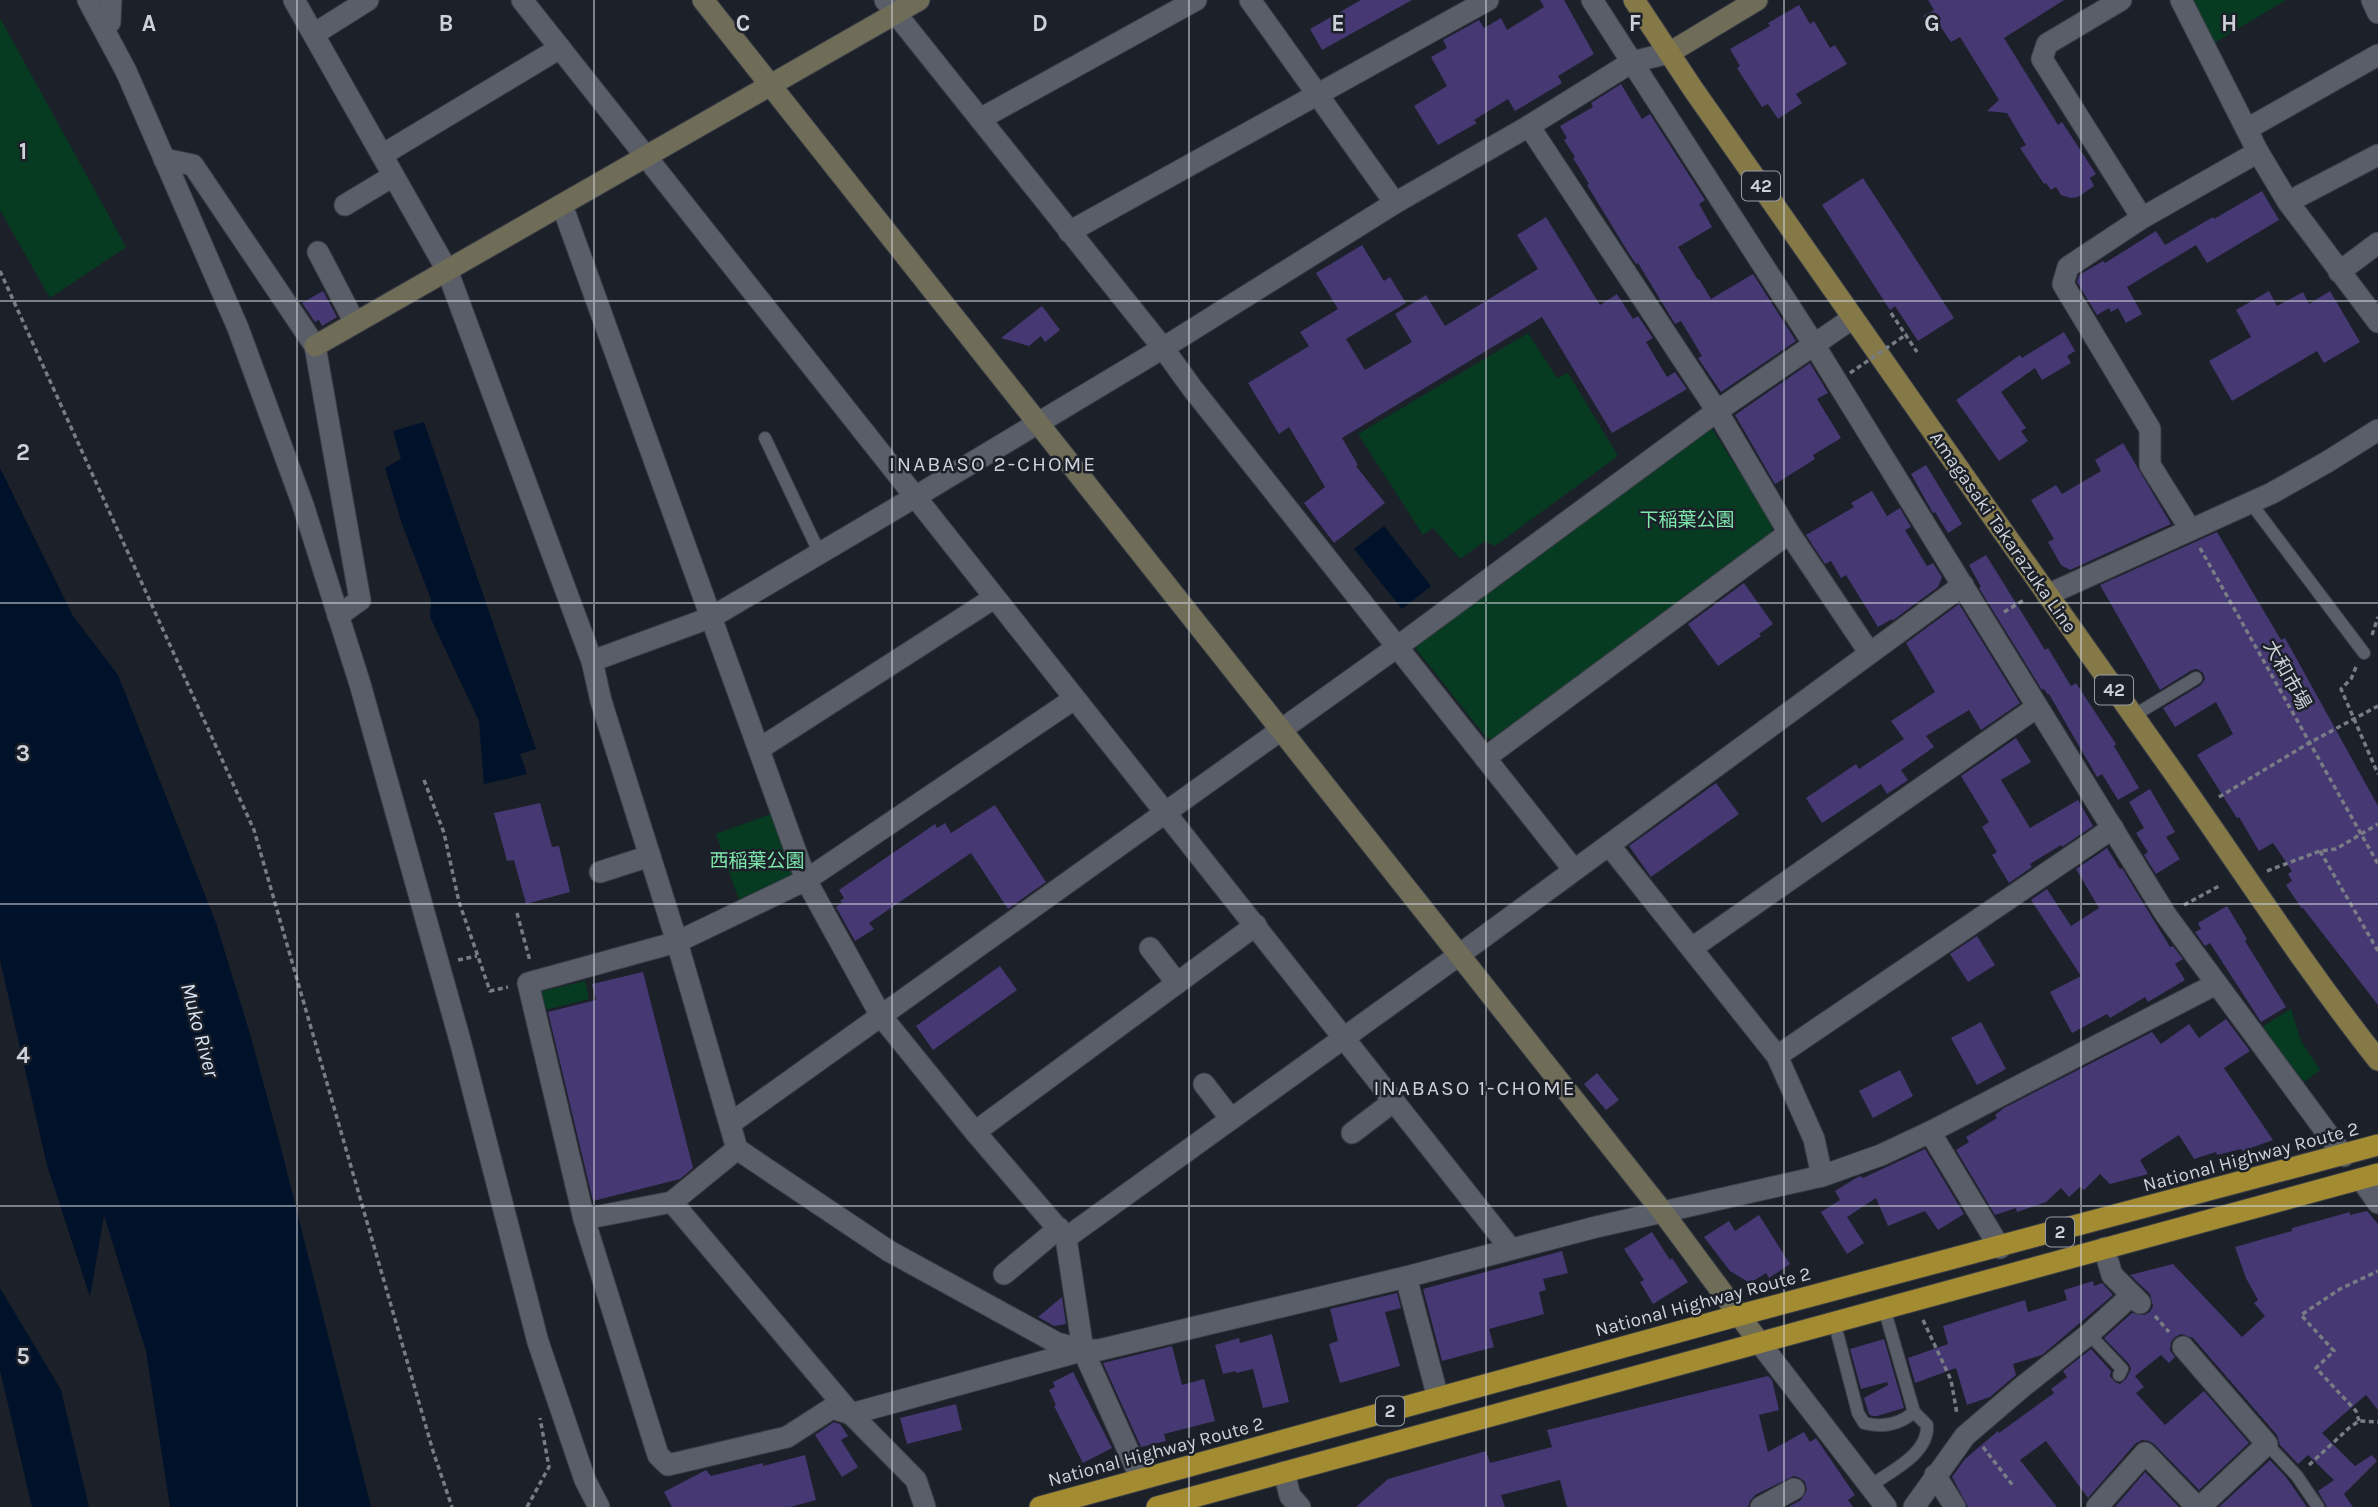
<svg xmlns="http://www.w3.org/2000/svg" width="2378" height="1507" font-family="Karla,'Noto Sans JP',sans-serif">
	<rect width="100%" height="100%" fill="#1b2029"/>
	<!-- green -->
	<g fill="#063b22">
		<path d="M2190,0h96l-72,43z"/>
		<path d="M0,18l126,229 -76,51 -50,-88z"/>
		<path d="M1528,333l29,45 11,-5 50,83 -123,90 -10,-5 -25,18 -27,-31 -10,7 -65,-101z"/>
		<path d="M1704,427l8,2 62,96 -5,14 -275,201 -8,-3 -70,-88 1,-10z"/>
		<path d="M771,814l24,59 -3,6 -52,24 -24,-69z"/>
		<path d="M585,981l4,18 -45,11 -5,-18z"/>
		<path d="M2291,1009l10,32 19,29 -16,12 -42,-55z"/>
	</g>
	<!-- water -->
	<g fill="#00112a">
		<path d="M424,422l112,327 -16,5 7,20 -43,10 -5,-63 -49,-104 1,-18 -29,-75 -17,-56 16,-9 -8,-28z"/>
		<path d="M0,468l73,148 45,59 98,248 34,111 31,114 90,359h-201l-24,-156 -42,-136 -14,82 -43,-132 -47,-205z"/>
		<path d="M1384,526l47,60 -29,23 -48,-60z"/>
		<path d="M0,1288l61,102 28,117h-57l-32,-137z"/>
	</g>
	<!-- building -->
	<g fill="#463873">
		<path d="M1361,0h51l-90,50 -12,-21z"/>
		<path d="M1540,0h24l30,54 -36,22 4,7 -47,28 -7,-12 -34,21 3,3 -39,22 -24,-39 33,-20 -16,-29 16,-9 -4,-8 36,-20 5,8 17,-10 6,12 37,-23z"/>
		<path d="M1928,0h136l-60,38 54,87 4,-3 34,52 -6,4 4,8 -16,11 -7,1 -10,-3 -5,-8 -5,3 -5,-7 -2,1 -24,-36 6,-3 -19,-32 -20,-2 12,-11 -39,-63 -9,5 -11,-16 -8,5 -9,-15 11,-6z"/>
		<path d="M1799,5l11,19 4,-3 16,27 5,-3 12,19 -51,30 6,9 -24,16 -10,-15 -6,3 -25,-39 3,-2 -10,-17 40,-23 -2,-3z"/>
		<path d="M1621,84l21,35 8,-5 55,86 -6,4 13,23 -34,20 20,33 1,-1 12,20 42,-25 43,67 -75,51 -23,-34 4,-2 -21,-35 -6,3 -37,-61 -2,1 -8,-12 -41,-67 2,-1 -16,-26 2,-1 -11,-17 3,-2 -7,-12 33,-19 -2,-4z"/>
		<path d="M1863,178l91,140 -36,23 -23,-35 -5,4 -68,-105z"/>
		<path d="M2262,191l17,29 -72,43 -11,-18 -69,42 15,27 -16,9 -8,-15 -7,4 -2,-4 -12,7 -20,-33 2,-7 24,-14 2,2 51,-32 9,14 48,-28 1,2z"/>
		<path d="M1546,217l54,88 17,-11 16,25 5,-3 15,22 -7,4 21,35 8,-5 12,17 -75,44 -70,-116 -200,121 16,27 -2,1 29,37 -51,40 -30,-40 21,-16 -36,-60 -10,7 -31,-51 61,-37 -9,-14 38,-23 -22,-36 46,-28 22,36 6,-4 16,26 -60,36 19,31 47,-28 -17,-28 31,-19 19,31 93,-57 -21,-34z"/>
		<path d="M323,291l14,26 -15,9 -3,-6 -4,2 -13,-19z"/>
		<path d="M2269,291l8,15 26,-14 6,12 21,-13 30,51 -36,21 -7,-12 -85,50 -23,-40 42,-24 -15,-27z"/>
		<path d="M1042,306l18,24 -15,12 -4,-6 -12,10 -28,-8z"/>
		<path d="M2064,332l11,19 -8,5 4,7 -29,17 -7,-12 -34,24 25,36 -5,3 7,10 -29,20 -43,-61 64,-45 2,3z"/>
		<path d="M1810,363l18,30 -11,6 24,39 -28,17 2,4 -40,25 -40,-69z"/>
		<path d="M2123,443l48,81 -101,46 -9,-5 -13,-23 6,-3 -23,-39 25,-15 6,9 39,-23 -6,-11z"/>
		<path d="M1926,465l36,59 -14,9 -13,-21 -2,1 -22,-39z"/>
		<path d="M1872,491l15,25 13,-8 11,19 -6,3 22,36 6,-3 9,14 -4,10 -46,34v-2l-14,8 -32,-52 -5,3 -10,-17 -6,3 -19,-29 48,-28 -3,-4z"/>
		<path d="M2217,532l64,108 4,-2 93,168v199l-75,-97 -1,1 -16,-24 6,-4 -4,-7 4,-3 -19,-28 -14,8 -20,-34 -2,1 -40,-63 36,-21 -17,-32 -41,25 -12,-19 38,-23 4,-6 -2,-6 -6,-4 -5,1 -32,20 -60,-105z"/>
		<path d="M1986,555l59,95 3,-2 23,38 5,-3 40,61 -2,2 25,42 -21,12 -16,-26 -5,3 -48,-83 -1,1 -4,-6 -2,1 -63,-102 2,-1 -12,-22z"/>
		<path d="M1744,583l29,41 -14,10 2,2 -43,30 -30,-42z"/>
		<path d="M1959,604l61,99 -39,27 -12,-20 -43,26 8,11 -33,23 7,10 -21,14 -6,-10 -59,39 -16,-25 50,-34 3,5 45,-30 -13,-18 44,-29 -29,-49z"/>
		<path d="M2016,738l15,24 -30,18 29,48 48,-28 15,26 -31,21 -1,-2 -31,19 2,3 -23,16 -17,-28 5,-3 -15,-25 7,-5 -28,-46z"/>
		<path d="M1716,783l23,31 -88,63 -22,-31z"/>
		<path d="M2150,789l25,43 -9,5 14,22 -24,15 -12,-19 4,-3 -12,-19 8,-5 -15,-26z"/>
		<path d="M540,803l12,44 7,-1 11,46 -44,12 -12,-44 -7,1 -13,-48z"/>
		<path d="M995,805l51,77 -38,27 -37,-56 -102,70 5,6 -19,12 -19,-34 6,-4 -2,-2 4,-3 -5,-8 96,-66 2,4 8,-5 6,10z"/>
		<path d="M2107,848l13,21 2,-1 48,79 3,-1 10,13 -8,5 10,16 -37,22 -3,-5 -35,21 -3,-4 -35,19 -22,-41 31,-16 -50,-76 16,-11 24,37 28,-18 -23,-39z"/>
		<path d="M2227,906l20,33 -2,2 41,66 -25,15 -51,-79 -5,3 -10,-14 6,-3 -3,-6z"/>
		<path d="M1977,936l18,29 -27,17 -18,-28z"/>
		<path d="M1000,966l17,24 -84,60 -17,-24z"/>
		<path d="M643,972l50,196 -13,11 -87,22 -45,-189 48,-12 -4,-16z"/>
		<path d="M2226,1019l24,32 -26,17 49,72 -31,11 -1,-2 -24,6 -1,-3 -22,7 -15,-24 -39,25 8,14 -38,10 -10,-10 -16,16 -4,-3 -11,10 -8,-9 -15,14 -29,10 -1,-4 -21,7 -39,-65 13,-8 -3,-5 31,-19 -2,-3 9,-7 148,-76 9,12 28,-20 10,14z"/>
		<path d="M1981,1022l25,47 -29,16 -26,-47z"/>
		<path d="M1900,1070l13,26 -40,22 -14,-27z"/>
		<path d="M1597,1073l22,27 -13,10 -22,-26z"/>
		<path d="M1925,1149l39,65 -26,16 -13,-19 -37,15 -12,-28 -29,19 17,26 -17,11 -26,-42 19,-12 -5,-9 21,-13 5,-2 2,2z"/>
		<path d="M2367,1211l11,13v186l-12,-15 -44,38 33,33 17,-11 5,6 -33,33 9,13h-26l-9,-16 16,-11 -26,-25 -10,9 -18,-19 -3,-10 -84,-97 -12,-4 -6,3 -4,5 -1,8 5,7 -6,6 -8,-8 -26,21 9,11 -8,6 29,32 39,-34 45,52 -50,47 -45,-46 -5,-3 -7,-1 -7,4 -47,54 -42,-57 -26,19 37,47h-89l-16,-30 13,-18 33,-28 1,2 55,-40 -3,-4 16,-12 -4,-6 28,-22 20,22 -1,5 5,6 5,2 6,-5 5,-10 -2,-5 -25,-26 28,-25 12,2 6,-3 3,-6 -3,-12 -20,-19 43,-11 69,73 23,-21 -11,-13 4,-3 -12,-22 -11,-31 57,-16v-3l58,-16v3z"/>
		<path d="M1759,1215l31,49 -21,14 -3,-5 -16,10 -20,-12 -26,-34 25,-16 6,10z"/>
		<path d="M1652,1232l18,28 2,-2 16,24 -35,22 -13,-22 4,-2 -20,-31z"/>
		<path d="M1562,1251l6,22 -25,6 3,11 -7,2 5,22 -55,15 5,18 -52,14 -19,-72z"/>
		<path d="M2093,1281l1,5 8,-3 11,12 -71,60 -29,9 3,11 -26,22 -23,8 -11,-37 -41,15 -7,-25 40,-14 -5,-18 82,-26 3,12 39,-12 -3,-10z"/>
		<path d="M1397,1293l4,15 -16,4 15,54 -60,17 -11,-39 9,-3 -8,-32z"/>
		<path d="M1062,1297l4,27 -12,2 -14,-8 -2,-1z"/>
		<path d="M1272,1334l17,68 -26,6 -10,-39 -17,4v-2l-13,3 -8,-29 24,-7 1,5z"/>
		<path d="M1884,1339l20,69 -27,8h-5l-3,-2 -5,-16 24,-13 -1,-3 -26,7 -11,-40z"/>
		<path d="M1172,1346l10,39 22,-6 11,42 -51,13 2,7 -25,6 -38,-84z"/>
		<path d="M1073,1372l39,76 -29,15 -29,-57 2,-1 -7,-15 6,-3 -2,-5z"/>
		<path d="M1768,1376l4,4 7,30 -20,5 9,37 36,-20 6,10 6,-4 39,57 -7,5 5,7h-65l13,-7 6,-10 -2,-8 -5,-4 -6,-2 -39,19 -5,6 -2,6h-181l-7,-27 -59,15 4,12h-149l32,-28 98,-28 4,12 62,-16 -5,-17z"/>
		<path d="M956,1404l6,26 -55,14 -7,-26z"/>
		<path d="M834,1422l6,2 8,12 -7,4 17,27 -16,10 -27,-42z"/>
		<path d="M805,1455l11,45 -26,7h-118l-8,-15 42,-22 5,6 52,-13v3z"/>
		<path d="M2270,1460l16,17 21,30h-88z"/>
		<path d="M2145,1472l34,35h-64z"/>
	</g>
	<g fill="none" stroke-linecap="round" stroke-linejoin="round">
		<!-- lane casing -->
		<g stroke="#3a3d45" stroke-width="14">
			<g id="lane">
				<path d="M765,438l55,116"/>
				<path d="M2250,502l114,151"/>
				<path d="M2133,716l63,-38"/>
				<path d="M1834,1321l24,92 6,10c19,5 35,2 50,-11l-30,-104"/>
				<path d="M2089,1334l33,35 -3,6"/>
				<path d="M2267,1444l30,32 21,31"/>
				<path d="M1870,1486c21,-15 59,-32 57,-61l-13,-13"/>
			</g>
		</g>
		<!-- street casing -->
		<g stroke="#3a3d45" stroke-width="23">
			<g id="street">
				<path d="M88,0l38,71 112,257 65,177 57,179 101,360 77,298 47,138 14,27"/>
				<path d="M294,0l153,270 145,391 9,40 76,241 60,207 152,102 168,92 26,7h16l307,-73 190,-50 226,-51 59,-21 49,-23 286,-148"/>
				<path d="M522,0l988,1248"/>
				<path d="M885,0l278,348 29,40 382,482"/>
				<path d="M1250,0l145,203"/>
				<path d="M1592,0l216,335 358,580 178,241"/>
				<path d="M2121,0l-74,44 -5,15 100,159"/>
				<path d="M2181,0l77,152 30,50 90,120"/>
				<path d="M2372,0l6,13"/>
				<path d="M102,26l8,-4 1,-22"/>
				<path d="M314,34l54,-34"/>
				<path d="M980,119l216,-119"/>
				<path d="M1529,126l188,285 72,122 80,119"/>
				<path d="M2247,129l131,-74"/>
				<path d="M382,155l178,-107"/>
				<path d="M164,159l29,6 122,181 45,254 -22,16"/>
				<path d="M2288,202l90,-47"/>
				<path d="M345,205l48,-29"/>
				<path d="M562,205l244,675 75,136 94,116 91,106 17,112 58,129"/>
				<path d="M1069,232l419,-232"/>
				<path d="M318,252l37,71"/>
				<path d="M2339,272l39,-29"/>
				<path d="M2190,529l-40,-64v-36l-87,-145 5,-17 74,-49 116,-66"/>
				<path d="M2047,595l225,-102 55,-31 51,-32"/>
				<path d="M592,661l120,-44 203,-120 248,-149 232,-145 134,-77 103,-64 37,-9"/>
				<path d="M759,749l235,-151"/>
				<path d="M1485,758l304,-225"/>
				<path d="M1609,845l168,211 37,83 8,37"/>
				<path d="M600,872l50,-16"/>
				<path d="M1150,948l27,35"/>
				<path d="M1692,948l345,-241"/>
				<path d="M1777,1056l336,-228"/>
				<path d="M1204,1084l27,35"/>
				<path d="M731,1123l666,-476 320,-236 136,-93"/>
				<path d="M975,1132l281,-207"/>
				<path d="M1930,1132l70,116"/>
				<path d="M1352,1133l42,-32"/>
				<path d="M737,1149l-65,53 -88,17 74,236 10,10 119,-28 45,-29 19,6 230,-63"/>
				<path d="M2361,1179l17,24"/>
				<path d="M672,1202l179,212 65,66 9,27"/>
				<path d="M584,1219l-56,-236 149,-41 129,-62 268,-181"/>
				<path d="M1066,1238l393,-283 504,-370"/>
				<path d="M2104,1248l8,27 28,28"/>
				<path d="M1004,1274l55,-46"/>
				<path d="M1406,1277l32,121"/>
				<path d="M1759,1342l127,165"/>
				<path d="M2183,1347l84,97 -67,63"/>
				<path d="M1284,1472l6,24 10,11"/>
				<path d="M1935,1475l20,32"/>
				<path d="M1761,1507l33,-18"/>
				<path d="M1914,1507l51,-71 56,-48 68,-54 43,-39"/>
				<path d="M2097,1507l48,-54 52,54"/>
			</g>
		</g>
		<!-- secondary casing -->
		<g stroke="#3a3d45" stroke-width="23">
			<g id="secondary">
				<path d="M703,0l959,1211 97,131"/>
				<path d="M1669,53l88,-53"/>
				<path d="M315,346l604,-346"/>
			</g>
		</g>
		<!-- primary casing -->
		<g stroke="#3a3d45" stroke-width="23">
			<path id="primary" d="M1634,0l59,89c160,229 319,457 481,684 68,96 131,195 204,287"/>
		</g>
		<!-- highway casing -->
		<g stroke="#3a3d45" stroke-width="23">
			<g id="highway">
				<path d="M1040,1507l700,-192 638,-170"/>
				<path d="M1157,1507l1221,-333"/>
			</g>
		</g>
		<!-- path -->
		<g stroke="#787c84" stroke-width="3.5" stroke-dasharray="5 3.5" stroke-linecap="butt">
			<path d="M0,271l254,559 179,621 19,56"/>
			<path d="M1891,313l26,39"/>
			<path d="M2200,548l178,316"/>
			<path d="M2004,612l20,-12"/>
			<path d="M2372,635l6,-18"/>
			<path d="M2356,667l-5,12 -10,10 37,85"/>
			<path d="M424,780l20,53 15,69 31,89 18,-4"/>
			<path d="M2219,797l90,-54 69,-37"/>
			<path d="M2320,851l58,100"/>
			<path d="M2267,871l53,-20 16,-2 42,-25"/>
			<path d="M2184,905l37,-20"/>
			<path d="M517,913l13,48"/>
			<path d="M458,960l19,-4"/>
			<path d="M2155,1316l14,16"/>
			<path d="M1923,1320l28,60 6,34"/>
			<path d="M2359,1421l-3,-10 -40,-43 18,-17 -33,-36 39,-26 38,-18"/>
			<path d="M1983,1447l31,40"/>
			<path d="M2309,1465l40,-37 10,-7 19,1"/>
			<path d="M527,1507l22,-40 -9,-49"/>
		</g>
		<!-- lane -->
		<use href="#lane" stroke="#595e69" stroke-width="12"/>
		<!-- street -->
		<use href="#street" stroke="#595e69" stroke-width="21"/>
		<!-- secondary -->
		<use href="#secondary" stroke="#6f6c58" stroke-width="21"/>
		<!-- primary -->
		<use href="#primary" stroke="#857947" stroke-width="21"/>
		<!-- highway -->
		<use href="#highway" stroke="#a38b31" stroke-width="21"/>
		<!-- path-bridge -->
		<path stroke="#787c84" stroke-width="3.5" stroke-dasharray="5 3.5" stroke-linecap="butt" d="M1850,373l57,-39"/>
	</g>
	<!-- grid -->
	<path fill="none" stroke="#ced2d8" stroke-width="2" stroke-opacity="0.55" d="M297,0v1507M594,0v1507M892,0v1507M1189,0v1507M1486,0v1507M1784,0v1507M2081,0v1507M0,301h2378M0,603h2378M0,904h2378M0,1206h2378"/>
	<g text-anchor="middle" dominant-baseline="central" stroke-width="5" stroke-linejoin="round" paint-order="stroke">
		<!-- shield labels -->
		<g fill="#1b2029" stroke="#989da4" stroke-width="2">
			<rect x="1742" y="171.5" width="38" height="29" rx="5"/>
			<rect x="2095" y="675.5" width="38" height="29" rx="5"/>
			<rect x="2046" y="1217.5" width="28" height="29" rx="5"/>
			<rect x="1376" y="1396.5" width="28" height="29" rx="5"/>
		</g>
		<g font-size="18" font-weight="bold" fill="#ced2d8">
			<text x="1761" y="186">42</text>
			<text x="2114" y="690">42</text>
			<text x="2060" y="1232">2</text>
			<text x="1390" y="1411">2</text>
		</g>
		<!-- park labels -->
		<g font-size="19" fill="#7ee6ab" stroke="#1b2029">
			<text x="1687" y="520">下稲葉公園</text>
			<text x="757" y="861">西稲葉公園</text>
		</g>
		<!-- street labels -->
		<g font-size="19" fill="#ced2d8" stroke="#1b2029">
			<text transform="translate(2003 532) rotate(55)">Amagasaki Takarazuka Line</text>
			<text transform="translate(2287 675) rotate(61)">大和市場</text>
			<text transform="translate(2251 1157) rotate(-15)">National Highway Route 2</text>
			<text transform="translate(1703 1302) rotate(-15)">National Highway Route 2</text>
			<text transform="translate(1156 1452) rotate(-15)">National Highway Route 2</text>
		</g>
		<!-- neighbourhood labels -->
		<g font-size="21" letter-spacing="2" fill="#ced2d8" stroke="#1b2029">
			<text x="993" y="464">INABASO 2-CHOME</text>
			<text x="1475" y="1088">INABASO 1-CHOME</text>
		</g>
		<!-- water labels -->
		<g font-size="21" font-style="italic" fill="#d7e5f4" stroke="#1b2029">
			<text transform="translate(200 1030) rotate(75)">Muko River</text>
		</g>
	</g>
	<g font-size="23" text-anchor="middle" font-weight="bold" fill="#ced2d8" stroke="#1b2029" stroke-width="5" stroke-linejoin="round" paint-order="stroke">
		<text x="149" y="31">A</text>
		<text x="446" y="31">B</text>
		<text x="743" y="31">C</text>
		<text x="1040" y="31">D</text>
		<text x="1338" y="31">E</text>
		<text x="1635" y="31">F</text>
		<text x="1932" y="31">G</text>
		<text x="2229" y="31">H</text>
		<text x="23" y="159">1</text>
		<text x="23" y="460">2</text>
		<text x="23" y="761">3</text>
		<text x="23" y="1063">4</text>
		<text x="23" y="1364">5</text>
	</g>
</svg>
